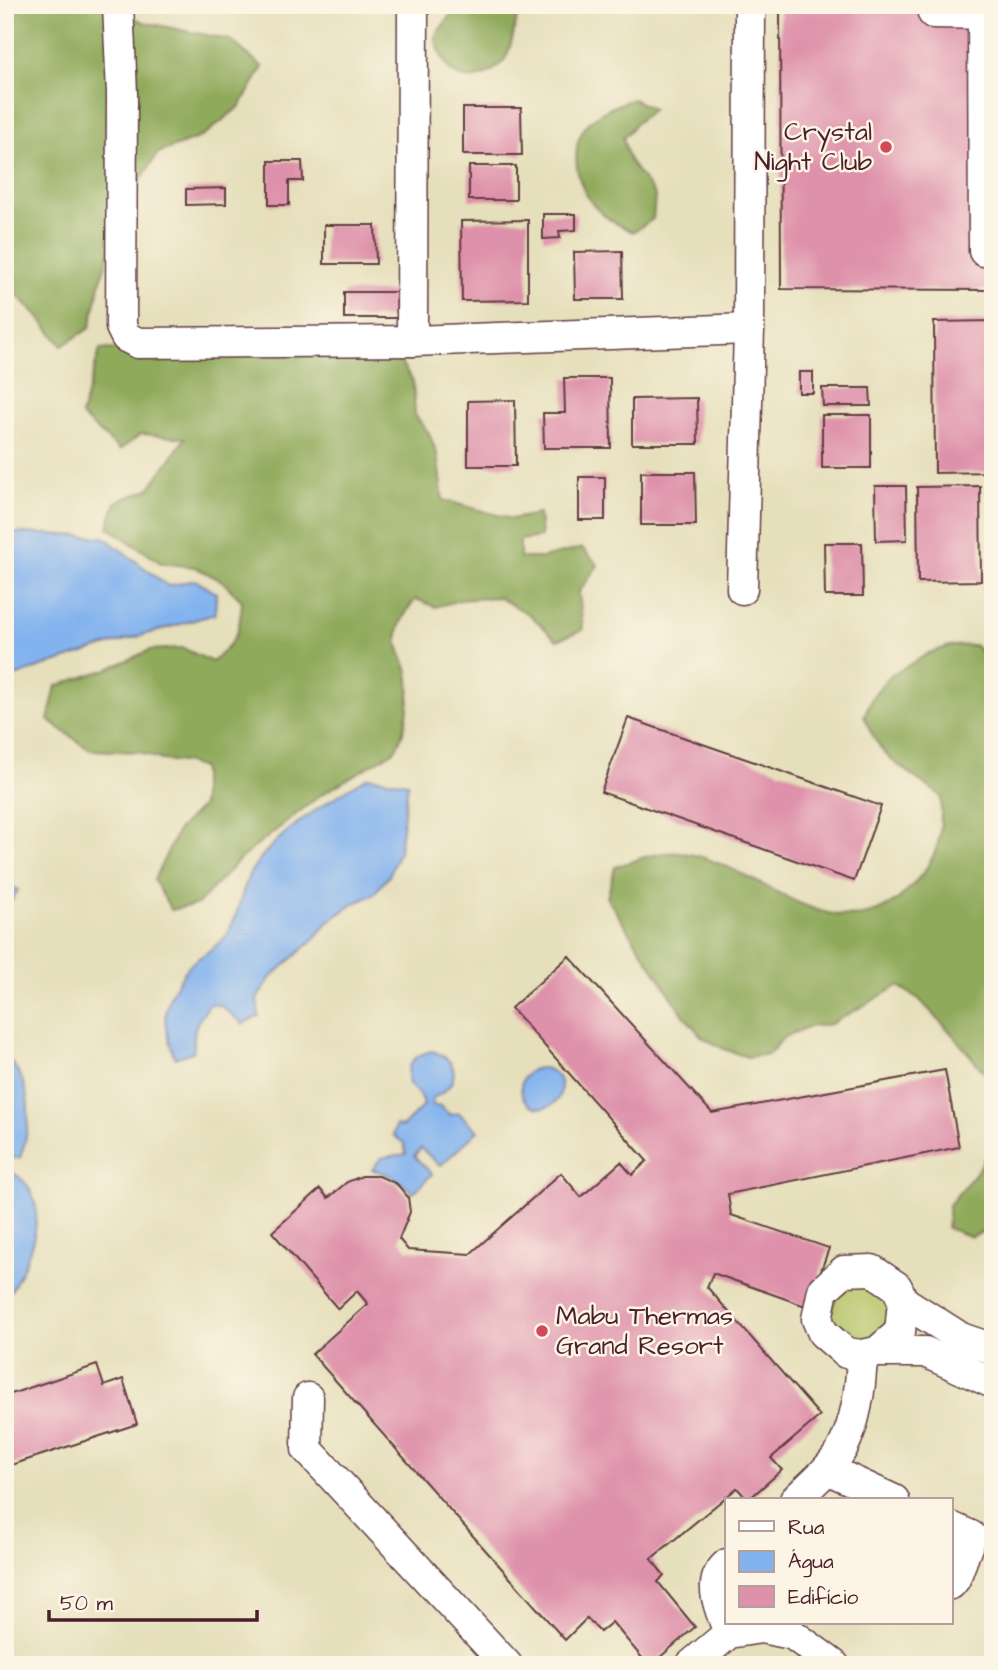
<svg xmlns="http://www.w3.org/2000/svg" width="998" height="1670" font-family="'Architects Daughter',sans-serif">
	<rect width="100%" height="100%" fill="#fcf5e5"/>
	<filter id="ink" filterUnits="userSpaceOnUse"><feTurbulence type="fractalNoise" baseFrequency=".0143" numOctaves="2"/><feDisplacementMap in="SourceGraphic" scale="14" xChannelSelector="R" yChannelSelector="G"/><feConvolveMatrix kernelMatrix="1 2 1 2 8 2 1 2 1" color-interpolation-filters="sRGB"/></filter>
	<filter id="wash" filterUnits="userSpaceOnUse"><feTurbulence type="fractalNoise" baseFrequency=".00686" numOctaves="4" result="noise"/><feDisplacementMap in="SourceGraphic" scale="28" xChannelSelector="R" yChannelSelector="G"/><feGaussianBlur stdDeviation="1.57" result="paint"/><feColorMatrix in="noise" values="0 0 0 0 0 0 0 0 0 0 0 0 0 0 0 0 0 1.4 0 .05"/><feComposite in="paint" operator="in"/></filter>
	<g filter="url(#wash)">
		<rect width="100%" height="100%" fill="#e6dfbb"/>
		<!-- green -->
		<path fill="#b5c467" stroke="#807249" stroke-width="2" d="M868,1280l23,22 -2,22c-27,26 -41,23 -59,-9l10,-28z"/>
		<!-- forest -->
		<g fill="#90aa5c" stroke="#6d6444" stroke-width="2">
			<path d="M5,5h104l34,17 87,18 33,27 -23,39 -37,30 -45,17 -25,39 -18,42 -14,46 -11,48 -28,18 -26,-32 -31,-31z"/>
			<path d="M458,5h66l-5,6c-4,13 -6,29 -11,42 -3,9 -14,18 -23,22 -32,13 -43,-12 -50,-39z"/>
			<path d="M633,99l20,10 -16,13 -14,16 6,22 26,35 -2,24 -20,13c-14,-7 -26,-12 -37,-24 -22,-23 -29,-68 -3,-89 12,-10 26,-15 40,-20z"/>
			<path d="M100,349l260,8 39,3 14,21 2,34 14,18 8,21 6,46 69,19 27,-5 2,23 -21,3v18h22l40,-10 16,17 -19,27 4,38 -26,10 -28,-26 -31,-17 -38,3 -25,7 -19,-8c-10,12 -21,28 -18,45 1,8 7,17 9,25 6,21 0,66 -14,83l-74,44 -79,63 -42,45 -27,6 -17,-30 24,-50 24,-24v-38l-18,-6 -22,-2 -22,-8 -50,-2 -42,-30 8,-34 52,-17 42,-19 33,-2 29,14c24,-21 28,-29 30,-61l-20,-20 -27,-14 -34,-4 -53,-36 8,-25 33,-13 36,-51 -44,-4 -21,16 -39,-34z"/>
			<path d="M974,645l19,18v430l-5,-16 -34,-41 -35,-37 -21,-13 -67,38 -23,3 -24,10 -15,17 -22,3 -23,-8 -22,-12 -17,-20 -78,-119 8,-31c22,-7 44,-17 68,-14 74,9 156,110 226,36 31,-32 33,-50 32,-93 -36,-28 -60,-33 -77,-80l9,-20 14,-18 42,-25 21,-7z"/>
			<path d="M993,1136v92l-22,9 -24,-9 2,-23 30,-36 11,-21z"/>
		</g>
		<!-- water -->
		<g fill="#83b3ee" stroke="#66698c" stroke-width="2">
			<path d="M5,532l99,5 64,49 27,-6 21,13 -1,21 -113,33 -97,32z"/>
			<path d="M368,777l40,6 -9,68 -10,25 -16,19 -18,8 -26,18 -19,22 -39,34 -14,22 2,17 -16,8 -23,-19 -10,-1c-6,8 -13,16 -15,25 -2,8 0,15 -2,23l-18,6c-11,-30 -16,-48 3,-76 4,-5 7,-13 12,-17 12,-11 28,-17 37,-31 13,-20 13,-43 25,-64 23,-37 79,-71 116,-93z"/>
			<path d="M5,882l13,8 -13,21z"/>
			<path d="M432,1051c30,9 28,36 0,47l1,8h7l10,9 9,-2 19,18 -38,35 -19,-18 -7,8 18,18 -19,19c-13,-13 -23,-20 -41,-23l9,-12 25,-4 -2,-11 -11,-8 3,-10 6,2 22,-22 -2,-7 -13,-14c-4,-19 4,-29 23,-33z"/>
			<path d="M5,1056c29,26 27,69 15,102h-15v-24l3,-7z"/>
			<circle cx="541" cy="1088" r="20"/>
			<path d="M5,1169c57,24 23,95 0,132z"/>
		</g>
		<g id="blocks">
			<!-- building -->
			<g fill="#de91aa">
				<path d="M780,5h213v285l-212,-1z"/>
				<path d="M463,108h58l1,47h-59z"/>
				<path d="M269,161h33l1,20h-14v24h-20z"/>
				<rect x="469" y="166" width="47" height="34"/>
				<path d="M226,188v16l-40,1v-16z"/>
				<path d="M543,214h33v16l-17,1 1,7 -17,1z"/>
				<path d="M528,220v80l-66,1 -1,-80z"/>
				<path d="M324,225h51l1,39h-52z"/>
				<path d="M622,251l1,48h-48l-1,-47z"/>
				<path d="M344,292h52l1,26h-53z"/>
				<path d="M993,321v151l-58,1 -1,-151z"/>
				<rect x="799" y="372" width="14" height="21"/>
				<path d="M564,378h46l1,70h-67l-1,-35h22z"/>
				<path d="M822,388h48l1,18h-48z"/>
				<path d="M697,398l1,46h-66v-45z"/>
				<path d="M515,400l1,66h-48v-65z"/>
				<rect x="822" y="415" width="49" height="53"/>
				<path d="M641,472h54l1,53h-55z"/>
				<rect x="579" y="477" width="26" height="43"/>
				<path d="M875,486h31l1,54 -31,1z"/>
				<path d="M980,486l1,95 -63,1 -1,-95z"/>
				<path d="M824,543h38l1,53h-38z"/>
				<path d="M628,718l253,88 -27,75 -253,-89z"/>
				<path d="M569,956l143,157 233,-43 14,77 -231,47 3,21 98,33 -21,59 -95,-34 -6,14 113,129 -49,42 11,12 -34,30 -11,-12 -86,71 13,16 -6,7 37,45 -44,38h-3l-36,-43 -12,10 -13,-14 -22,22 -253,-286 56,-50 -11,-13 -19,18 -66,-77 48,-43 8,9 19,-16 15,-6h17l18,8 11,13 2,15 -11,27 9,11 62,4 91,-81 20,24 40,-35 11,13 15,-14 -136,-153z"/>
				<path d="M97,1365l7,21 19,-7 14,45 -132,43v-71z"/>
			</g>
		</g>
	</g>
	<g filter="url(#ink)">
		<use href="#blocks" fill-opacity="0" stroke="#613c41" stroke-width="2"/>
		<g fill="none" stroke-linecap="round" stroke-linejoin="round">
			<!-- minor casing -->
			<g stroke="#613c41" stroke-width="33">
				<g id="minor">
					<path d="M118,5l4,88 -1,234 5,10 12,6 274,-2 337,-12"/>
					<path d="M933,13l60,1"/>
					<path d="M983,14l1,237"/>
					<path d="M412,341l1,-336"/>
					<path d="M742,589l7,-260 1,-324"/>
					<path d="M903,1301l-3,31 -23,20 -15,3 -16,-2 -23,-20 -6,-14 6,-29 21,-19 28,-1 25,17 6,14 58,37 32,11"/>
					<path d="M877,1352h48l68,31"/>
					<path d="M308,1398l-1,51 200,216"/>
					<path d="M827,1469l67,31"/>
					<path d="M795,1500c16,-16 37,-32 48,-53 14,-28 18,-61 19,-92"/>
					<path d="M951,1527l20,9 -16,43 -4,5"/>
					<path d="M727,1564c-22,19 -6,46 2,69"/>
					<path d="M691,1665l38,-32 32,-5 31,6 42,31"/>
				</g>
			</g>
			<!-- minor -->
			<use href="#minor" stroke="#fff" stroke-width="30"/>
		</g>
	</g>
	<!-- markers -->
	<g fill="#d1495b" stroke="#fcf5e5" stroke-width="2.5">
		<circle cx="886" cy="147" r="7"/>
		<circle cx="542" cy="1331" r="7"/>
	</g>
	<g text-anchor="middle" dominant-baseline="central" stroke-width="5" stroke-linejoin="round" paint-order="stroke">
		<!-- poi labels -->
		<g font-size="26" fill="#4a1f2b" stroke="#fcf5e5" text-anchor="end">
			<text x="872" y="132">Crystal<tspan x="872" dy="30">Night Club</tspan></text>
			<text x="556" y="1316" text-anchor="start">Mabu Thermas<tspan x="556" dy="30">Grand Resort</tspan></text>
		</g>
	</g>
	<!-- margin -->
	<rect width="998" height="1670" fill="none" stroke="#fcf5e5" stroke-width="28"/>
	<!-- legend -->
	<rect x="725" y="1498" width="228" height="126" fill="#fcf5e5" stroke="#b59f9b" stroke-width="2"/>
	<rect x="739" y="1521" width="35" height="10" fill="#ffffff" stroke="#b59f9b" stroke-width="2"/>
	<text x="788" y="1534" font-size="21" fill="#4a1f2b">Rua</text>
	<rect x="739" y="1551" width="35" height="21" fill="#83b3ee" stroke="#b59f9b" stroke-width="2"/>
	<text x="788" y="1568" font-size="21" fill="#4a1f2b">Água</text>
	<rect x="739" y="1586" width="35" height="21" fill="#de91aa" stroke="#b59f9b" stroke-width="2"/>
	<text x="788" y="1604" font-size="21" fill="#4a1f2b">Edifício</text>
	<!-- scale -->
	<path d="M49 1610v10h208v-10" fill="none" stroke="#4a1f2b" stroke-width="3.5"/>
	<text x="60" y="1610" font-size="21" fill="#4a1f2b" stroke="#fcf5e5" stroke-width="5" paint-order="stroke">50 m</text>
</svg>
